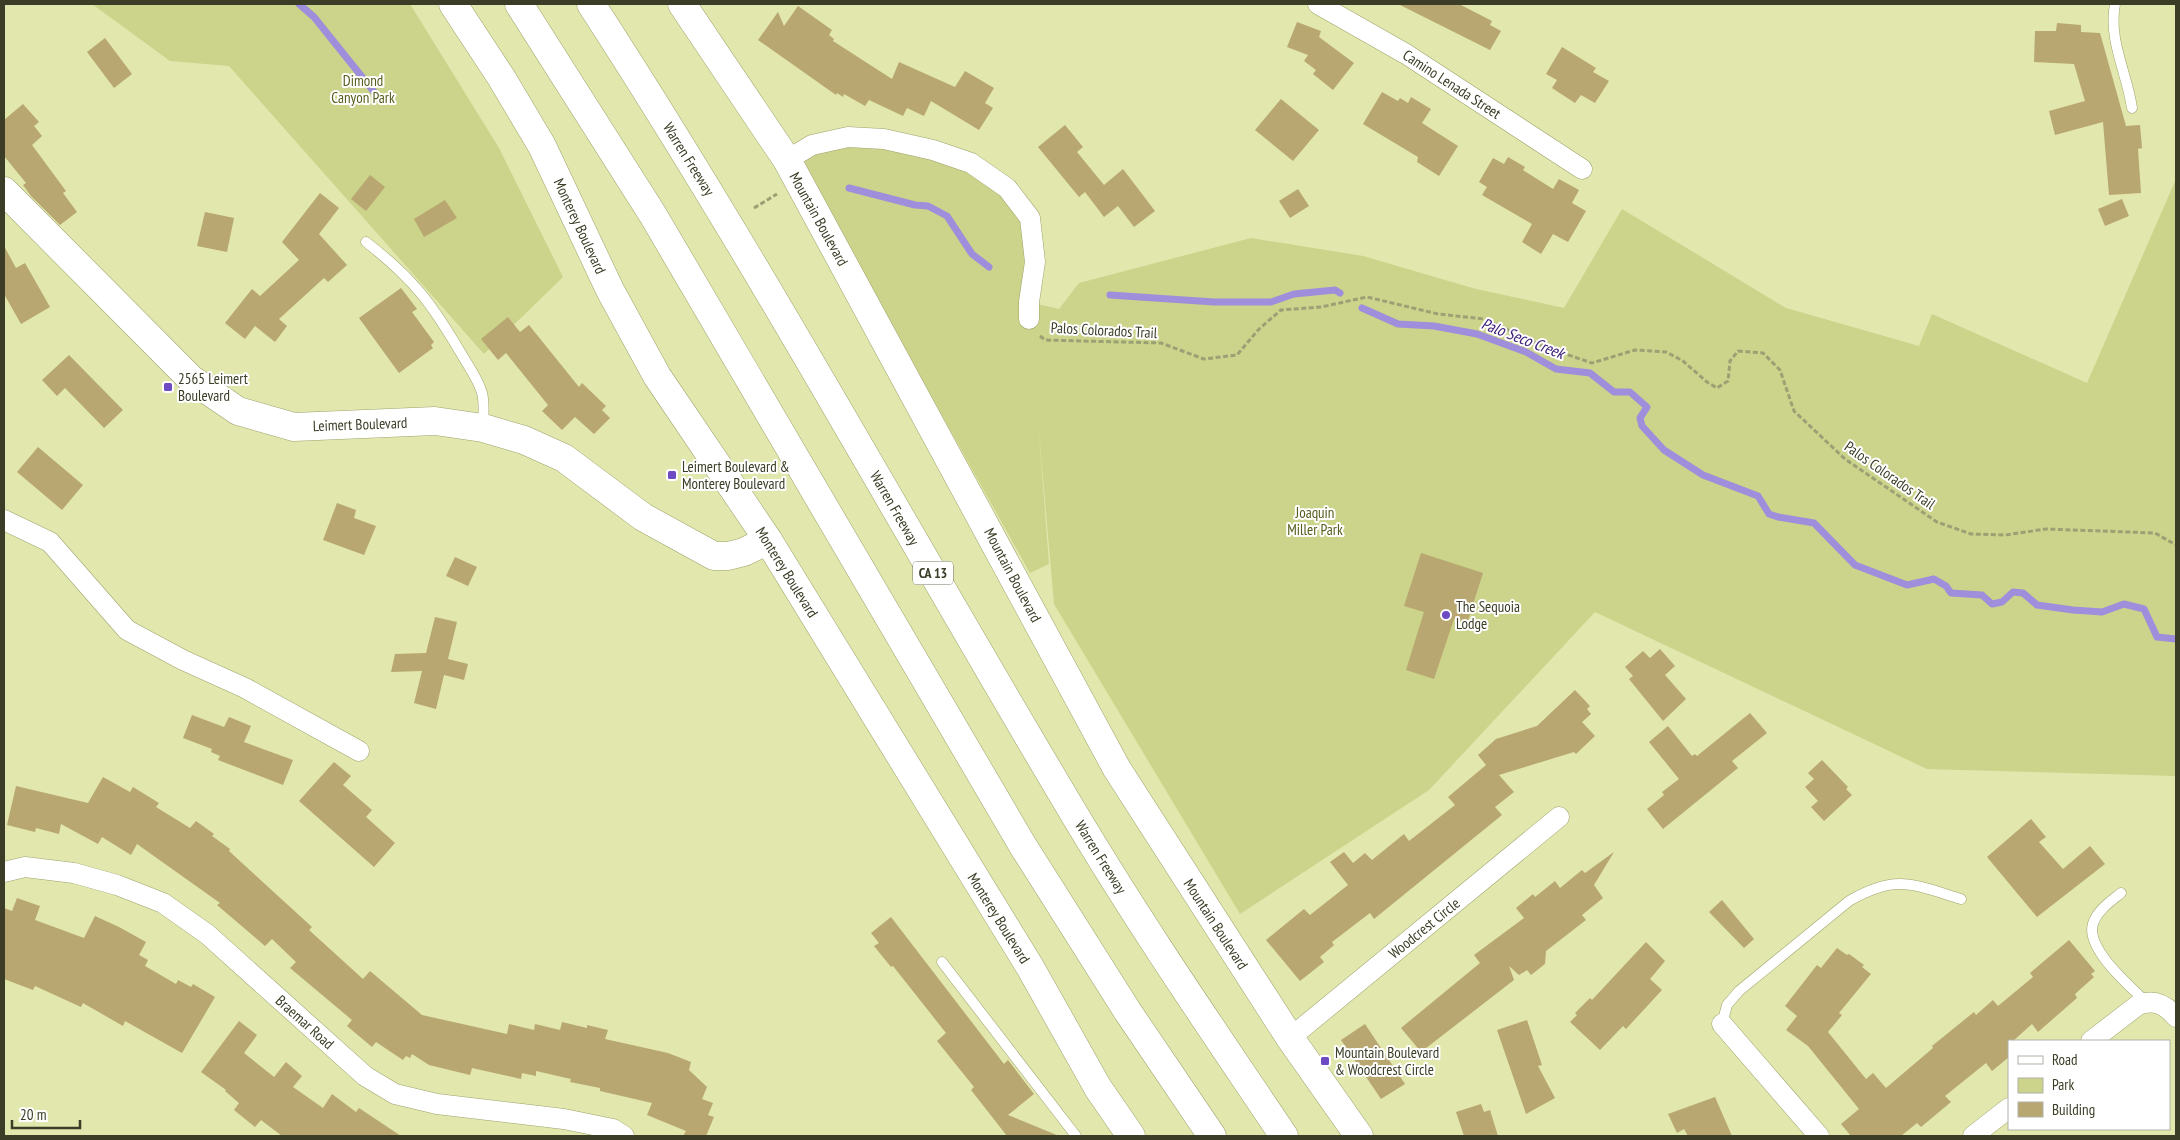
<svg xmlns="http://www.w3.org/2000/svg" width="2180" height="1140" font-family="'PT Sans Narrow',sans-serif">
	<rect width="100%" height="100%" fill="#e1e7ad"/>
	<!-- green -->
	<g fill="#ccd38a">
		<path d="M92,4h318l89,144 64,129 -79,77 -255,-288 -59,-5z"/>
		<path d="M848,137l123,26 59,55 -1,84 30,7 20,-26 172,-45 112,18 113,33 88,19 58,-99 164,99 133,38 13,-32 155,69 89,-204v597l-249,-7 -332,-157 -166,178 -189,124 -186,-310 -16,-183 11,143 -19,9 -234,-419z"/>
	</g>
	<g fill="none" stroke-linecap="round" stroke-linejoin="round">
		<!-- stream -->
		<g stroke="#9e8edb" stroke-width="7">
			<path d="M299,4l15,13 65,81"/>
			<path d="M849,188l66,17 13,1 19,10 25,38 17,13"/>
			<path d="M1110,295l104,7h57l23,-8 41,-4 5,3"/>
			<path d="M1362,308l36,16 36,2 43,8 49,18 30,17 34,4 24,19h16l17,15 -7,11 2,8 22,24 39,25 55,21 11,18 9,3 36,6 41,42 52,20 27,-6 12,7 5,7 31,2 10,9 10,-2 11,-10 10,1 14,12 36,5 29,2 22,-8 20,5 13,28 19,2"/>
		</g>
	</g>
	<!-- building -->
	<g fill="#b8a770">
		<path d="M1398,4h61l33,17 -2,4 11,6 -11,19z"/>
		<path d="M798,6l34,24 -3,5 5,4 -1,2 59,38 7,-17 56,25 10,-16 29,17 -9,15 8,5 -14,22 -48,-29 -7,15 -17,-8 -4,8 -34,-16 -4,6 -21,-12 -1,3 -6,-4 -1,2 -78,-55 20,-28 6,14z"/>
		<path d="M1297,22l24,9 -2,6 35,26 -21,27 -20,-16 3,-4 -12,-9 4,-6 -21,-8z"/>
		<path d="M2057,23l24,2v7l19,1 26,93 14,-1 2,23 -4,1 3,44 -32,2 -6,-73 -48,13 -6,-24 36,-10 -11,-37 -40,-2 1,-31h21z"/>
		<path d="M105,38l27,36 -18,14 -27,-36z"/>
		<path d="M1562,47l34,21 -3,4 16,9 -14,22 -14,-8 -6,8 -23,-15 5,-8 -11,-6z"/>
		<path d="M1382,92l16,9 2,-3 8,5 3,-6 20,12 -9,14 36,23 -19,30 -22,-14 1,-5 -55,-33z"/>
		<path d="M1281,99l38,31 -26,31 -38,-31z"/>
		<path d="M23,104l16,18 -5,4 8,10 -10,9 34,46 -3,2 14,19 -17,13 -29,-29 -8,-11 3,-2 -22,-27v-36z"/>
		<path d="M1065,125l18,22 -6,5 27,33 19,-16 32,42 -21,16 -16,-21 -14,11 -19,-25 -6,5 -41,-50z"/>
		<path d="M1508,157l17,10 -2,3 30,19 6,-10 20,11 -7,13 14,8 -18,31 -15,-8 -12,20 -19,-12 10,-18 -50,-29 5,-8 -8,-5 14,-24 11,6z"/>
		<path d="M370,175l15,12 -19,24 -15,-12z"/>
		<path d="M1298,189l11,17 -19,12 -11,-17z"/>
		<path d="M320,193l19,15 -20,26 28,31 -19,17 -4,-4 -45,41 8,7 -12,16 -20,-16 -10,13 -20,-16 27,-34 8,7 39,-36 -17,-18z"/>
		<path d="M2122,199l7,17 -24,10 -7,-17z"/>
		<path d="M445,200l12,18 -33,19 -10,-18z"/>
		<path d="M205,212l29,6 -7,34 -30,-6z"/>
		<path d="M4,246l12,22 9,-5 25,44 -29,17 -17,-30z"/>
		<path d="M401,288l16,21 -5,3 22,30 -3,3 2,3 -34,25 -40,-55z"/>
		<path d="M508,317l12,15 9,-7 50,62 3,-4 24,23 -4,4 8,8 -16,16 -19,-17 -13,13 -20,-19 6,-6 -42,-52 -8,7 -17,-21z"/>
		<path d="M69,355l54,55 -19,18 -39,-40 -8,8 -15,-16z"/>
		<path d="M38,447l45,38 -21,25 -45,-38z"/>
		<path d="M337,503l19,7 -2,8 22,8 -12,29 -41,-15z"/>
		<path d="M1421,553l62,20 -16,50 -13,-4 -20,60 -28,-9 18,-58 -20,-6z"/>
		<path d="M455,557l22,10 -9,19 -22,-10z"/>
		<path d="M435,617l22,5 -9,37 20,5 -4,16 -20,-5 -8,34 -22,-6 8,-32 -31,1 4,-18 31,-1z"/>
		<path d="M1660,649l15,17 -10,9 21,24 -23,22 -34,-42 4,-3 -8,-9 18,-16 7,7z"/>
		<path d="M1575,690l15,16 -3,3 4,5 -9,8 13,14 -19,18 -2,-2 -75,23 15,17 -19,15 7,8 -128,104 -4,-6 -38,29 2,3 -14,12 4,5 -24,19 -34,-41 38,-31 6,6 38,-30 -18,-23 14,-10 9,11 12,-10 7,7 32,-26 5,7 46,-36 -7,-8 38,-32 -8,-10 18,-16 41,-13z"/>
		<path d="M1750,713l17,20 -35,28 6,7 -75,61 -16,-20 17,-14 -2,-3 17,-13 -30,-37 19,-16 24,30 3,-2 2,2z"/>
		<path d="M192,715l32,12 5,-10 22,9 -7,16 49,18 -10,25 -65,-25 2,-4 -9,-4 1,-3 -29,-11z"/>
		<path d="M1822,760l26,27 -2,2 6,6 -28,26 -13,-14 7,-6 -13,-14 9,-8 -6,-6z"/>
		<path d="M334,762l17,14 -8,9 29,25 -6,7 29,26 -21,24 -75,-66z"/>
		<path d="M103,777l27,15 3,-5 26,16 -3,4 34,21 6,-7 18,13 -2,2 18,13 -1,2 83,76 -3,3 54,49 7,-8 52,44 85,19 2,-10 25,6 1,-6 25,6 2,-8 25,6v-3l21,5 -3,9 63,14 23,9 -2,8 18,17 -5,12 11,4 -5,12 6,2 -8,19h-23l3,-5 -39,-16 5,-12 -52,-12v-3l-30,-6 1,-3 -35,-8v5l-14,-3 -1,6 -49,-11 -2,7 -41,-10 -17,-11 -2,4 -4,-2 -3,4 -27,-18 -4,5 -25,-21 5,-6 -62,-52 6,-6 -24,-23 -7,7 -48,-41 3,-2 -83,-59 -6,11 -29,-18 -4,7 -37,-20 -2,10 -23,-6 -1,4 -28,-7 9,-39 72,17z"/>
		<path d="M2031,819l15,18 -7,5 24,27 27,-23 15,18 -68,53 -50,-60z"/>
		<path d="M1614,852l-20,33 9,13 -21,17 4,5 -40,31 -1,13 -14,11 -4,-5 -8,5 -10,-9 5,14 -93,72 -20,-24 79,-65 -6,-8 50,-37 -8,-10 17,-14 2,3 20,-16 5,7 22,-18 3,3z"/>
		<path d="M17,898l23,8 -5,14 49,18 11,-22 24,11 27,15 -7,13 9,5 -3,6 31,18 2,-4 13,7 2,-3 22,13 -33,56 -57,-32 -2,5 -40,-23 -2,4 -46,-21 -2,4 -29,-11v-71l8,3z"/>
		<path d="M1722,900l32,39 -10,9 -35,-36z"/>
		<path d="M891,917l113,147 4,-4 26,34 -26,21 51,21h-52l-36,-46 3,-3 -37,-46 9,-8 -53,-67 -2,1 -17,-21 5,-3 -8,-10z"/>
		<path d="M2069,940l26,31 -4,3 3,3 -19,17 2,4 -39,34 -6,-8 -19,17h-4v16l-17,14 -6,-8 -41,33 6,6 -30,25 -4,-4 -16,13h-50l-10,-12 18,-15 -51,-63 -22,-16 11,-14 -12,-10 32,-41 4,3 16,-20 10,7 2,-1 15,11 -2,2 9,7 -32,39 3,2 -14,17 38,47 7,-6 13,15 47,-40 -1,-2 42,-34 2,3 17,-15 5,6 35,-29 -3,-4z"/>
		<path d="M1646,942l19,19 -15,18 12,11 -36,39 -3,-3 -23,24 -30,-28 7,-7 -2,-2 15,-15 2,2z"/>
		<path d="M1527,1020l15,45 -4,1 17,32 -29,16 -29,-84z"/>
		<path d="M239,1021l18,14 -13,18 30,24 12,-15 16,14 -9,11 30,21 9,-14 24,18 3,-4 42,28h-119l-21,-16 -6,7 -21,-17 5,-7 -14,-12 1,-1 -25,-18z"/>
		<path d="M1365,1024l40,60 -24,15 -40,-59z"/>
		<path d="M1715,1097l17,39h-44l-4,-7 -7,4 -9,-19z"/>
		<path d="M1481,1104l3,8 6,-2 8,26h-34l-8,-24z"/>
	</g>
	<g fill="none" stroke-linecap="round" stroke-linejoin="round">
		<!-- lane casing -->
		<g stroke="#9ea36c" stroke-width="11">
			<g id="lane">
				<path d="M2115,4c-7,36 12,69 17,104"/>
				<path d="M366,242c48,37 66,62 96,113 7,12 16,24 20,38 3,11 1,23 1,34"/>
				<path d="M2121,893c-10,8 -22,16 -27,28 -12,25 35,64 52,81"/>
				<path d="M942,962l134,174"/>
				<path d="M1722,1024l5,-19 12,-14 110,-90c47,-27 63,-17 112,-2"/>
			</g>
		</g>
		<!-- street casing -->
		<g stroke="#9ea36c" stroke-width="21">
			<g id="street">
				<path d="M1318,4l88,50 176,115"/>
				<path d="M787,160l25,-15 36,-8 36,2 49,11 38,13 36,25 23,30 5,44 -6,40v17"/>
				<path d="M4,520l46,22 77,88 56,30 62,28 114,63"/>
				<path d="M4,872l21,-5 49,6 43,12 46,18 44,31 158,142 30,18 42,10 127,15 49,10 11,7"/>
				<path d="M1722,1024l97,112"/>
				<path d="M1290,1038l269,-221"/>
				<path d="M2091,1041l47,-36c16,-6 27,-1 38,12"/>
				<path d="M1973,1136l36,-28"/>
			</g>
		</g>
		<!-- secondary casing -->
		<g stroke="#9ea36c" stroke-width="29">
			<g id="secondary">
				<path d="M453,4l48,73 41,69 68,144 47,86 111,164 262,427 68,121 33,48"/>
				<path d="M682,4l105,156 330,609 173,269 69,98"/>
				<path d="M4,191l187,188 47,32 56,16 141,-6 48,7 41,12 40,18 79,59 71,39h14l16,-4 24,-12"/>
			</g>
		</g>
		<!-- highway casing -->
		<g stroke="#9ea36c" stroke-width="29">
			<g id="highway">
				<path d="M519,4l134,211 370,631 105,166 84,124"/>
				<path d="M591,4c171,263 321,539 482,808 66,111 139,217 211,324"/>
			</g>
		</g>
		<!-- path -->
		<g stroke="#9ca175" stroke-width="3" stroke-dasharray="5 2.5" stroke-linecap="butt">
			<path d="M754,208l23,-14"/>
			<path d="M1040,336l5,4 116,3 43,16 33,-4 22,-26 22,-19 40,-3 46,-10 71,17 46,5 61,28 47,16 43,-13 31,2 17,9 24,21 10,6 11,-7 2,-20 8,-10 25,2 17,17 14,41 51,48 92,63 34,12 34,1 41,-6 109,4 21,12"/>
		</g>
		<!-- lane -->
		<use href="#lane" stroke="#fff" stroke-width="10"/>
		<!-- street -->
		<use href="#street" stroke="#fff" stroke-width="20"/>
		<!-- secondary -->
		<use href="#secondary" stroke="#fff" stroke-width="28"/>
		<!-- highway -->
		<use href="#highway" stroke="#fff" stroke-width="28"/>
	</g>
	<!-- markers -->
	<g fill="#6e4ac3" stroke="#fff" stroke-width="2">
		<rect x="163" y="382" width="10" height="10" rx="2.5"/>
		<rect x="667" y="470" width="10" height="10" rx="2.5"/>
		<circle cx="1446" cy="615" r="5"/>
		<rect x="1320" y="1056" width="10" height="10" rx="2.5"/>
	</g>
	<g text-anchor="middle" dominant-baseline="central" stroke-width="4" stroke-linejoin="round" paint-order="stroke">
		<!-- shield labels -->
		<rect fill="#fff" stroke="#767767" stroke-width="1" x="913" y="561.5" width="40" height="23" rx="4"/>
		<g font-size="14" font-weight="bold" fill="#3b3d26">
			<text x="933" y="573">CA 13</text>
		</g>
		<!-- park labels -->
		<g font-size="15" fill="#585c1c" stroke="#fff">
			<text x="363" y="80">Dimond<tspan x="363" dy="17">Canyon Park</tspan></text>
			<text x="1315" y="512">Joaquin<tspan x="1315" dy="17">Miller Park</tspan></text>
		</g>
		<!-- street labels -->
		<g font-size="15" fill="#3b3d26" stroke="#fff">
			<text transform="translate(1452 84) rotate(33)">Camino Lenada Street</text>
			<text transform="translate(689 159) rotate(58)">Warren Freeway</text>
			<text transform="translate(819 219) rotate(61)">Mountain Boulevard</text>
			<text transform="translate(580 226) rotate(65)">Monterey Boulevard</text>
			<text transform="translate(1104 330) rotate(3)">Palos Colorados Trail</text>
			<text transform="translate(360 424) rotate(-2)">Leimert Boulevard</text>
			<text transform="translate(1890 475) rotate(35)">Palos Colorados Trail</text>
			<text transform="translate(895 508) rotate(60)">Warren Freeway</text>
			<text transform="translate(787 572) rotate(58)">Monterey Boulevard</text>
			<text transform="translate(1013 575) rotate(62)">Mountain Boulevard</text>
			<text transform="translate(1101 857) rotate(58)">Warren Freeway</text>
			<text transform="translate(999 918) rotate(58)">Monterey Boulevard</text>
			<text transform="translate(1216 924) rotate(57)">Mountain Boulevard</text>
			<text transform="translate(1424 928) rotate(-39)">Woodcrest Circle</text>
			<text transform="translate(305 1022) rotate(42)">Braemar Road</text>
		</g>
		<!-- poi labels -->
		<g font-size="15" fill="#3b3d26" stroke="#fff" text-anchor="start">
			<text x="178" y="378">2565 Leimert<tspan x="178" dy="17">Boulevard</tspan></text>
			<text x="682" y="466">Leimert Boulevard &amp;<tspan x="682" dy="17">Monterey Boulevard</tspan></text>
			<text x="1456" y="606">The Sequoia<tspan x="1456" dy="17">Lodge</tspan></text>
			<text x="1335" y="1052">Mountain Boulevard<tspan x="1335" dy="17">&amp; Woodcrest Circle</tspan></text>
		</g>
		<!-- water labels -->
		<g font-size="16" font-style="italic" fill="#3e2079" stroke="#fff">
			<text transform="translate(1523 338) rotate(21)">Palo Seco Creek</text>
		</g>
	</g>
	<!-- border -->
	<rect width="2180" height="1140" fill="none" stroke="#3b3d26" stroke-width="10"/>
	<!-- legend -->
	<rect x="2008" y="1040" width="162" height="90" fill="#ffffff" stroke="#b1b1a8"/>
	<rect x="2018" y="1056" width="25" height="8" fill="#ffffff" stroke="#b1b1a8"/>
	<text x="2052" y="1065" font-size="15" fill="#3b3d26">Road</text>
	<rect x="2018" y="1078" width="25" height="15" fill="#ccd38a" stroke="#b1b1a8"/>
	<text x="2052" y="1090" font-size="15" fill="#3b3d26">Park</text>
	<rect x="2018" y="1102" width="25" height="15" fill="#b8a770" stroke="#b1b1a8"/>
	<text x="2052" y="1115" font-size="15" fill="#3b3d26">Building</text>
	<!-- scale -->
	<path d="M12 1120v8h68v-8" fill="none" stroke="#3b3d26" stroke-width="2.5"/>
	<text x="20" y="1120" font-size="15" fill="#3b3d26" stroke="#ffffff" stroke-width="4" paint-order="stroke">20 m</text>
</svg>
